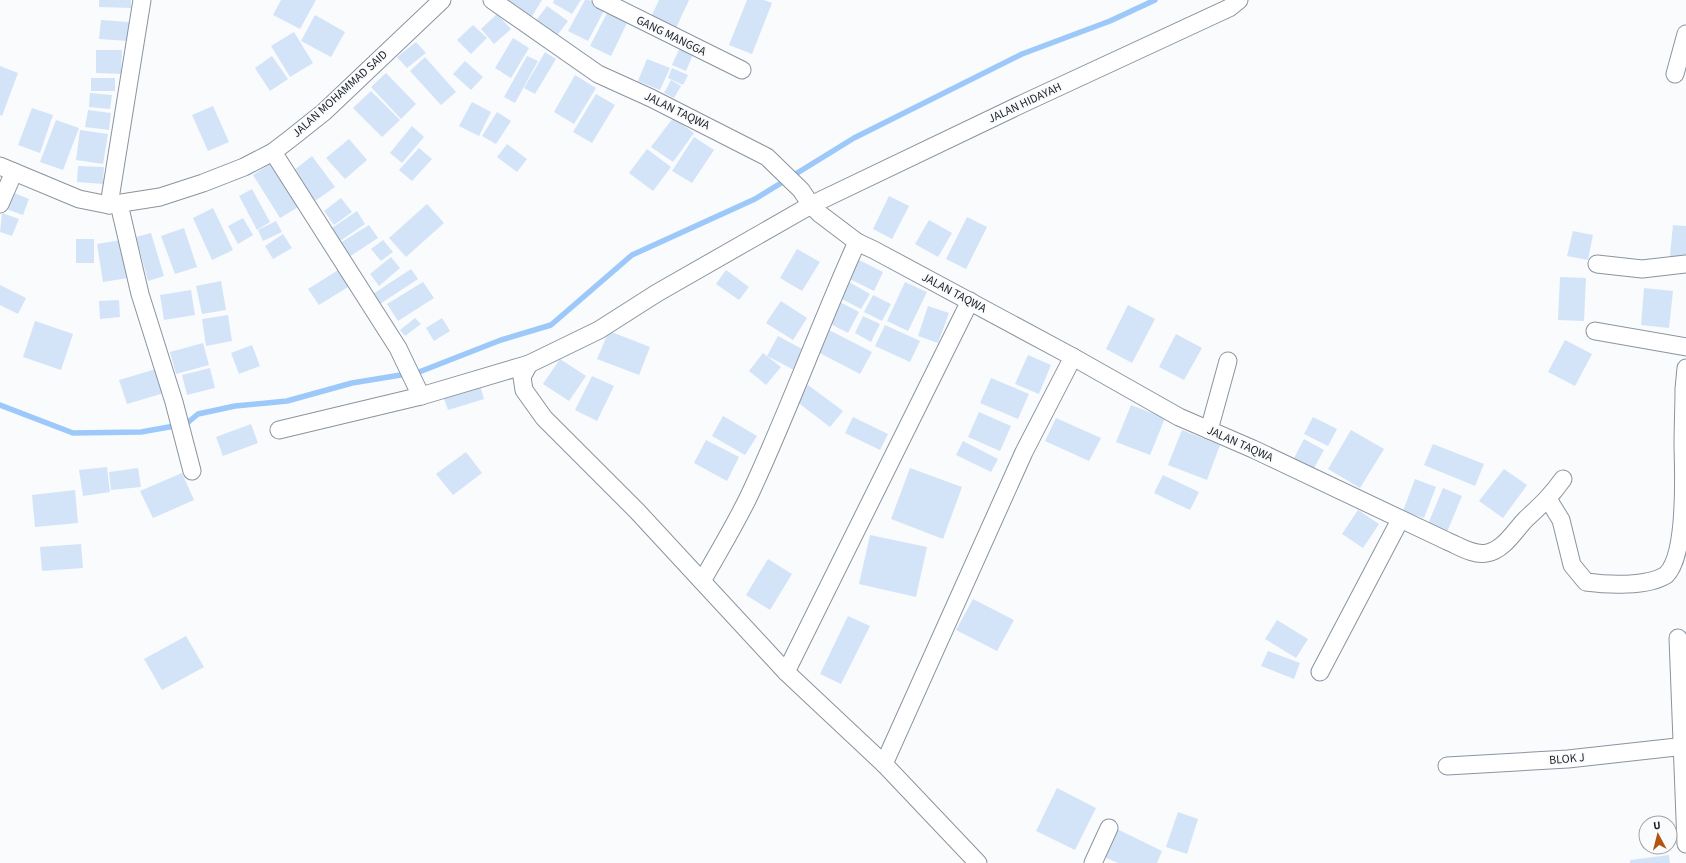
<svg xmlns="http://www.w3.org/2000/svg" width="1686" height="863" font-family="'Source Sans 3',sans-serif">
	<rect width="100%" height="100%" fill="#f9fbfd"/>
	<g fill="none" stroke-linecap="round" stroke-linejoin="round">
		<!-- stream -->
		<path stroke="#9dc8fa" stroke-width="5.5" d="M0,405l73,28 68,-1 45,-8 12,-10 37,-8 52,-5 65,-18 67,-11 82,-32 50,-15 81,-70 123,-56 99,-61 168,-84 88,-33 45,-21"/>
	</g>
	<!-- building -->
	<g fill="#d3e4f9">
		<path d="M99,0h32v8l-32,-1z"/>
		<path d="M281,0h35l-16,29 -27,-14z"/>
		<path d="M504,0h38l-11,18z"/>
		<path d="M554,0h27l-9,14 -19,-11z"/>
		<path d="M585,0h4l16,9 -17,32 -20,-10z"/>
		<path d="M659,0h30l-13,28 -25,-11z"/>
		<path d="M747,0h17l8,3 -20,51 -23,-9z"/>
		<path d="M547,6l21,15 -12,16 -21,-15z"/>
		<path d="M608,11l20,10 -17,35 -21,-10z"/>
		<path d="M497,14l14,15 -17,15 -13,-15z"/>
		<path d="M315,15l30,17 -14,25 -30,-16z"/>
		<path d="M101,20l28,2 -1,19 -29,-2z"/>
		<path d="M473,25l14,13 -16,16 -14,-14z"/>
		<path d="M294,32l19,31 -23,14 -19,-31z"/>
		<path d="M513,38l16,10 -18,30 -16,-10z"/>
		<path d="M416,42l10,11 -19,15 -10,-11z"/>
		<path d="M681,45l14,5 -9,21 -14,-6z"/>
		<path d="M96,50h26l-1,24 -25,-1z"/>
		<path d="M545,52l11,7 -21,35 -11,-6z"/>
		<path d="M272,56l16,23 -18,12 -15,-23z"/>
		<path d="M527,56l11,5 -23,42 -11,-6z"/>
		<path d="M425,57l31,35 -15,13 -31,-34z"/>
		<path d="M647,59l23,9 -10,22 -22,-9z"/>
		<path d="M465,61l18,16 -12,13 -18,-16z"/>
		<path d="M0,66l18,7 -16,43 -2,-1z"/>
		<path d="M672,68l16,7 -5,10 -15,-7z"/>
		<path d="M386,73l30,31 -15,15 -30,-32z"/>
		<path d="M575,75l21,13 -22,36 -20,-12z"/>
		<rect x="91" y="78" width="24" height="13"/>
		<path d="M671,80l10,6 -7,12 -10,-5z"/>
		<path d="M371,91l29,29 -18,17 -29,-29z"/>
		<path d="M90,93l22,2 -2,14 -21,-2z"/>
		<path d="M596,94l19,11 -23,38 -19,-11z"/>
		<path d="M472,102l19,10 -12,24 -20,-10z"/>
		<path d="M213,106l16,36 -21,9 -16,-36z"/>
		<path d="M32,108l21,7 -13,38 -22,-8z"/>
		<path d="M88,110l23,3 -2,17 -24,-3z"/>
		<path d="M497,112l14,9 -15,23 -14,-8z"/>
		<path d="M673,118l21,15 -21,29 -22,-15z"/>
		<path d="M56,120l23,8 -16,42 -23,-8z"/>
		<path d="M412,126l12,11 -22,26 -12,-10z"/>
		<path d="M80,130l28,4 -5,30 -27,-4z"/>
		<path d="M694,137l20,13 -22,33 -20,-12z"/>
		<path d="M349,139l18,21 -22,19 -19,-21z"/>
		<path d="M507,144l20,15 -10,13 -20,-15z"/>
		<path d="M419,148l13,11 -20,22 -13,-11z"/>
		<path d="M647,149l24,18 -18,24 -24,-18z"/>
		<path d="M312,156l23,31 -20,14 -22,-30z"/>
		<path d="M273,162l27,44 -20,12 -27,-43z"/>
		<path d="M78,166l26,1 -1,17 -26,-2z"/>
		<path d="M252,189l18,33 -13,8 -18,-34z"/>
		<path d="M12,192l17,7 -6,16 -17,-6z"/>
		<path d="M889,196l20,10 -17,33 -19,-10z"/>
		<path d="M341,198l11,14 -18,13 -10,-14z"/>
		<path d="M427,204l17,19 -38,34 -17,-19z"/>
		<path d="M213,208l20,42 -21,10 -19,-42z"/>
		<path d="M357,211l8,13 -25,17 -8,-13z"/>
		<path d="M2,213l17,6 -7,17 -12,-4z"/>
		<path d="M967,217l20,10 -21,42 -20,-10z"/>
		<path d="M243,218l10,17 -15,9 -10,-18z"/>
		<path d="M929,220l23,13 -14,24 -23,-13z"/>
		<path d="M276,221l6,11 -19,9 -5,-11z"/>
		<path d="M369,225l9,13 -29,19 -9,-14z"/>
		<path d="M1673,225l13,1v42l-17,-2z"/>
		<path d="M184,228l13,39 -22,7 -14,-38z"/>
		<path d="M1573,231l20,4 -5,25 -21,-4z"/>
		<path d="M151,233l13,43 -16,5 -12,-44z"/>
		<path d="M283,234l9,14 -19,11 -8,-13z"/>
		<rect x="76" y="239" width="18" height="24"/>
		<path d="M121,240l7,38 -25,4 -6,-38z"/>
		<path d="M383,240l10,12 -12,9 -10,-12z"/>
		<path d="M797,249l23,13 -18,29 -22,-13z"/>
		<path d="M391,257l9,11 -21,18 -9,-12z"/>
		<path d="M859,260l24,12 -9,19 -24,-12z"/>
		<path d="M343,267l10,17 -34,21 -11,-16z"/>
		<path d="M411,269l7,10 -38,25 -7,-10z"/>
		<path d="M726,270l23,17 -10,13 -23,-16z"/>
		<path d="M1560,277l26,1 -2,43 -26,-1z"/>
		<path d="M221,281l5,29 -24,4 -6,-28z"/>
		<path d="M423,282l11,16 -36,23 -11,-17z"/>
		<path d="M849,282l21,12 -9,15 -21,-11z"/>
		<path d="M905,282l22,10 -19,39 -21,-10z"/>
		<path d="M0,285l26,13 -8,16 -18,-9z"/>
		<path d="M1644,288l29,3 -4,37 -28,-3z"/>
		<path d="M191,290l4,25 -31,5 -4,-25z"/>
		<path d="M873,295l18,9 -9,17 -18,-9z"/>
		<path d="M119,300l1,17 -20,2 -1,-18z"/>
		<path d="M781,301l26,17 -14,22 -27,-17z"/>
		<path d="M838,301l21,11 -11,21 -21,-11z"/>
		<path d="M1128,305l27,14 -23,44 -26,-14z"/>
		<path d="M928,306l21,7 -11,30 -20,-7z"/>
		<path d="M228,315l4,26 -26,5 -4,-27z"/>
		<path d="M863,316l17,8 -9,18 -16,-9z"/>
		<path d="M415,318l6,6 -16,12 -5,-6z"/>
		<path d="M442,318l8,13 -16,10 -8,-13z"/>
		<path d="M35,321l38,13 -12,36 -38,-13z"/>
		<path d="M885,325l35,16 -10,21 -35,-16z"/>
		<path d="M825,328l47,24 -12,22 -46,-24z"/>
		<path d="M609,331l41,16 -11,28 -42,-16z"/>
		<path d="M1176,334l26,14 -18,32 -25,-13z"/>
		<path d="M778,336l26,14 -10,20 -27,-14z"/>
		<path d="M1565,340l27,14 -17,32 -27,-14z"/>
		<path d="M203,343l6,22 -33,9 -6,-22z"/>
		<path d="M252,345l8,21 -21,8 -8,-21z"/>
		<path d="M763,353l18,14 -15,18 -17,-14z"/>
		<path d="M1028,355l23,10 -12,29 -24,-10z"/>
		<path d="M560,359l26,17 -17,25 -26,-17z"/>
		<path d="M210,368l5,20 -28,7 -5,-20z"/>
		<path d="M156,369l8,24 -37,11 -8,-24z"/>
		<path d="M592,376l22,10 -17,35 -22,-11z"/>
		<path d="M991,378l38,16 -11,25 -38,-16z"/>
		<path d="M479,382l5,17 -36,11 -6,-17z"/>
		<path d="M808,385l35,26 -13,16 -34,-26z"/>
		<path d="M1131,405l34,13 -15,37 -34,-13z"/>
		<path d="M979,412l32,14 -11,25 -32,-14z"/>
		<path d="M723,416l34,20 -12,19 -33,-19z"/>
		<path d="M853,417l35,17 -8,16 -35,-17z"/>
		<path d="M1313,417l24,12 -9,17 -24,-12z"/>
		<path d="M1056,418l45,20 -12,23 -44,-20z"/>
		<path d="M251,424l7,19 -35,13 -7,-19z"/>
		<path d="M1182,430l38,15 -13,35 -39,-15z"/>
		<path d="M1351,430l33,19 -24,39 -32,-19z"/>
		<path d="M1304,439l20,11 -10,18 -20,-10z"/>
		<path d="M706,440l33,17 -12,24 -33,-18z"/>
		<path d="M963,441l35,18 -7,13 -35,-17z"/>
		<path d="M1433,444l51,20 -9,22 -51,-21z"/>
		<path d="M466,452l16,21 -29,22 -17,-21z"/>
		<path d="M107,467l3,25 -27,4 -4,-26z"/>
		<path d="M138,468l3,19 -30,3 -2,-18z"/>
		<path d="M910,468l52,19 -19,52 -52,-20z"/>
		<path d="M1504,469l23,16 -24,33 -24,-17z"/>
		<path d="M182,473l12,27 -41,18 -13,-27z"/>
		<path d="M1163,475l36,17 -9,18 -36,-17z"/>
		<path d="M1415,479l21,8 -12,31 -21,-7z"/>
		<path d="M1443,488l19,8 -15,36 -19,-8z"/>
		<path d="M75,490l3,33 -43,4 -3,-32z"/>
		<path d="M1358,510l21,14 -16,24 -21,-14z"/>
		<path d="M870,535l57,12 -11,50 -57,-13z"/>
		<path d="M81,544l2,24 -41,3 -2,-24z"/>
		<path d="M768,559l24,15 -22,36 -24,-15z"/>
		<path d="M973,599l41,21 -17,31 -41,-21z"/>
		<path d="M848,616l22,10 -29,58 -21,-10z"/>
		<path d="M1277,620l31,19 -12,19 -31,-19z"/>
		<path d="M186,636l18,31 -42,23 -18,-31z"/>
		<path d="M1268,651l32,12 -6,16 -33,-13z"/>
		<path d="M1057,788l39,20 -21,42 -39,-19z"/>
		<path d="M1178,812l20,7 -11,35 -21,-7z"/>
		<path d="M1117,829l45,22 -5,12h-39l-14,-6z"/>
		<path d="M1669,855l1,8h-40v-3z"/>
	</g>
	<g fill="none" stroke-linecap="round" stroke-linejoin="round">
		<!-- minor casing -->
		<g stroke="#8a949f" stroke-width="19">
			<g id="minor">
				<path d="M492,0l106,74 53,24 116,59 34,33 10,15 9,9 37,28 17,8 199,107 106,60 74,32 194,92c12,5 27,15 40,12 17,-3 28,-23 39,-34 15,-14 25,-23 37,-40"/>
				<path d="M601,0l141,70"/>
				<path d="M1675,74l11,-40"/>
				<path d="M273,152l125,196 23,48"/>
				<path d="M0,166l79,33 30,6 51,-8 43,-14 41,-16 29,-15 17,-13 34,-27 118,-112"/>
				<path d="M0,204l14,-32"/>
				<path d="M119,204l21,90 34,108 18,69"/>
				<path d="M109,205l33,-205"/>
				<path d="M1597,264l45,5 44,-5"/>
				<path d="M1595,331l91,16"/>
				<path d="M279,430l142,-34 108,-32"/>
				<path d="M1209,430l19,-69"/>
				<path d="M1548,499l13,21 11,45 14,17c22,3 61,5 80,-7 20,-19 18,-98 17,-128 0,-20 1,-39 1,-58l2,-21"/>
				<path d="M702,581c16,-28 33,-56 47,-85 39,-83 70,-170 108,-254"/>
				<path d="M1678,638l8,206"/>
				<path d="M786,672l184,-371"/>
				<path d="M1320,672l80,-152"/>
				<path d="M884,764l-98,-92 -149,-161 -93,-93 -20,-28 -2,-13 7,-13 70,-34 58,-37 154,-88 213,-102 205,-95 10,-8"/>
				<path d="M1447,766l121,-7 118,-13"/>
				<path d="M978,863l-94,-99 140,-312 49,-95"/>
				<path d="M1093,863l16,-35"/>
			</g>
		</g>
		<!-- minor -->
		<use href="#minor" stroke="#fff" stroke-width="17"/>
	</g>
	<g text-anchor="middle" dominant-baseline="central" stroke-width="4" stroke-linejoin="round" paint-order="stroke">
		<!-- street labels -->
		<g font-size="12" fill="#1c1f24" stroke="#f9fbfd">
			<text transform="translate(671 36) rotate(26)">GANG MANGGA</text>
			<text transform="translate(340 94) rotate(-42)">JALAN MOHAMMAD SAID</text>
			<text transform="translate(1025 103) rotate(-25)">JALAN HIDAYAH</text>
			<text transform="translate(677 111) rotate(26)">JALAN TAQWA</text>
			<text transform="translate(954 293) rotate(28)">JALAN TAQWA</text>
			<text transform="translate(1240 444) rotate(24)">JALAN TAQWA</text>
			<text transform="translate(1567 759) rotate(-5)">BLOK J</text>
		</g>
	</g>
	<!-- north arrow -->
	<g transform="translate(1658 835) rotate(353)"><circle r="19" fill="#f9fbfd" stroke="#a1a3a6"/>
	<path d="M0-3L7 15L0 10L-7 15Z" fill="#b4530f"/>
	<text y="-6" font-size="11" font-weight="bold" text-anchor="middle" fill="#1c1f24">U</text>
	</g>
</svg>
